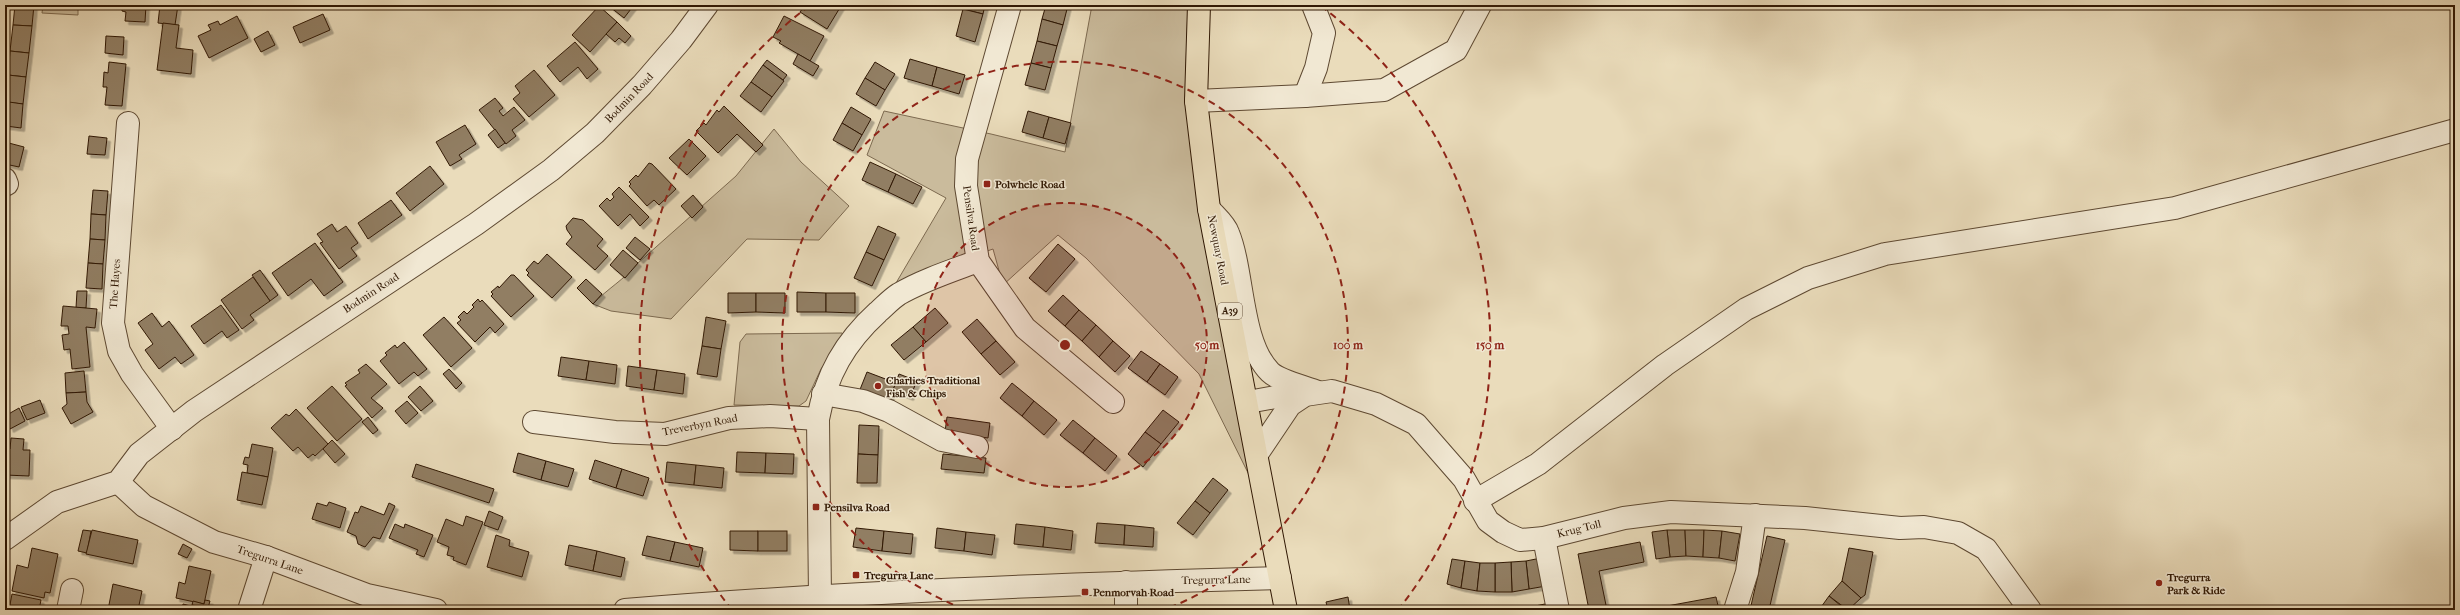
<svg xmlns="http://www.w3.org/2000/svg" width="2460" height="615" font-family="'IM FELL French Canon',serif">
	<defs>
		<filter id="shadow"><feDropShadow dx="3.5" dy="3.5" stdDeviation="0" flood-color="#0004"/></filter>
	</defs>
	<rect width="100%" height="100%" fill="#eadcbb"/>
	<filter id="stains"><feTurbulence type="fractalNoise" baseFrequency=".005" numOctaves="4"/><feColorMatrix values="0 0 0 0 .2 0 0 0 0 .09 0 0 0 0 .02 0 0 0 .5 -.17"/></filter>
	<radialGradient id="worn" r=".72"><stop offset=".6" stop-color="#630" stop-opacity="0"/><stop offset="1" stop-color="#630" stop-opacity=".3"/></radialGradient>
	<!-- green -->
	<g fill="#cabb9c" stroke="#7d6a50">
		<path d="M43,5h35v10l-36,-2z"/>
		<path d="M1092,5h96l-3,93 16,111 57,284 -59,-119 -113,-116 -28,-23 -55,50 -10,-36 -97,34 50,-85 -79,-43 17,-44 107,23 74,18z"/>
		<path d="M774,129l27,33 48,44 -30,34 -72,-1 -76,80 -60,-8 -18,-7c14,-15 32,-25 45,-41l98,-87z"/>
		<path d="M842,333l2,3 -23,33 -15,32 -7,5 -65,-1 6,-63 6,-8z"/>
	</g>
	<!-- building -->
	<g fill="#917e63" stroke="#301804" filter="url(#shadow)">
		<path d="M15,5h19l-2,21 -19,-1z"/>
		<path d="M122,5h24l-1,17 -20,-1 1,-9 -4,-1z"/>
		<path d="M160,5h18l-3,20 -17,-2z"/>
		<path d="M612,5h22l-10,13 -14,-11z"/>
		<path d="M805,5h34l2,1 -14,23 -27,-17z"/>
		<path d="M965,5h20l-2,9 -20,-5z"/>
		<path d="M1046,5h22l-5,20 -21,-6z"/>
		<path d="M599,6l18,16 -27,30 -18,-17z"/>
		<path d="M963,9l20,5 -8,28 -19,-6z"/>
		<path d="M323,14l7,16 -30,13 -7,-16z"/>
		<path d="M237,16l11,22 -39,20 -11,-22 13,-6 -3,-5 10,-4 2,4z"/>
		<path d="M784,16l40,20 -14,25 -31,-18 2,-2 -8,-4z"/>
		<path d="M1042,19l21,6 -6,21 -20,-5z"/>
		<path d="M617,22l14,14 -6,7 -6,-5 -4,4 -9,-8z"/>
		<path d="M163,23l16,2 -3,23 17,2 -2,24 -34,-4z"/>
		<path d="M13,25l19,1 -3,27 -19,-2z"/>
		<path d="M268,31l7,14 -14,7 -7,-13z"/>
		<path d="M106,36l18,1 -1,18 -18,-2z"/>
		<path d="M1037,41l20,5 -6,22 -20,-5z"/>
		<path d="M575,42l23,27 -11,10 -9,-12 -18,15 -13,-16z"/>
		<path d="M10,51l19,2 -3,24 -18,-2z"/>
		<path d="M798,54l21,12 -6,10 -20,-12z"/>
		<path d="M910,59l27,8 -5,19 -28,-8z"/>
		<path d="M767,60l20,15 -4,5 -20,-15z"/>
		<path d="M109,62l17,2 -4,42 -17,-1 2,-18h-4l1,-15 4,1z"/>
		<path d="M875,62l20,12 -10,16 -20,-12z"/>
		<path d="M1031,63l20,5 -6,22 -20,-5z"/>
		<path d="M763,65l21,16 -12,16 -21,-15z"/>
		<path d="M937,67l28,8 -6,19 -27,-8z"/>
		<path d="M534,70l21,25 -26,22 -16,-18 7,-6 -5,-7z"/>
		<path d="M8,75l18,2 -3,27 -18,-2z"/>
		<path d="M865,78l20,12 -9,16 -20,-12z"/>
		<path d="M751,82l21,15 -11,15 -21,-16z"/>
		<path d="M495,98l8,10 -4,3 4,5 11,-9 11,13 -13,10 4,6 -10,8 -27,-34z"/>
		<path d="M9,102l14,2 -2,24 -15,-2z"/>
		<path d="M724,106l39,39 -7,7 -19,-18 -19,19 -22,-22 8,-8 2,2 11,-15 2,2z"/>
		<path d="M851,107l20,12 -9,16 -20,-12z"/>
		<path d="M1028,111l21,6 -6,21 -21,-6z"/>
		<path d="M1049,117l22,6 -6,21 -22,-6z"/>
		<path d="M842,123l20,12 -9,16 -20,-11z"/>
		<path d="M465,125l11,19 -17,11 3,4 -12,7 -14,-24z"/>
		<path d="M495,129l10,14 -7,5 -10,-13z"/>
		<path d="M89,136l18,2 -2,17 -18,-1z"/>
		<path d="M689,139l17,17 -19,19 -18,-17z"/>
		<path d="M5,142l19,5 -5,20 -14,-3z"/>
		<path d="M870,162l26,12 -8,18 -26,-12z"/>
		<path d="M649,163l3,1 24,25 -17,16 -5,-5 -7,6 -18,-20 2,-2 -2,-2 7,-7 2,2z"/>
		<path d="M430,166l14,18 -34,27 -14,-18z"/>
		<path d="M896,174l26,13 -9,17 -25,-12z"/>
		<path d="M619,187l30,30 -9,9 -10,-12 -12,12 -19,-20 8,-8 3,3 4,-4 -2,-3z"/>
		<path d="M93,190l15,1 -2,24 -15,-1z"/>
		<path d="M693,195l10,12 -11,11 -11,-12z"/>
		<path d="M391,200l11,15 -34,24 -10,-16z"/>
		<path d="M91,214l15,1 -1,25 -15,-1z"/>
		<path d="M573,218l10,2 20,19 -6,7 11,10 -13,14 -29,-26 6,-7 -5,-7 -1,-4z"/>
		<path d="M332,224l5,8 9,-6 12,17 -7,5 6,8 -18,13 -19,-26 3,-1 -6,-8z"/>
		<path d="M878,226l18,8 -12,26 -18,-8z"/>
		<path d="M635,237l15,12 -10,11 -14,-12z"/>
		<path d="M90,239l15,1 -2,24 -15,-1z"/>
		<path d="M315,243l28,39 -19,14 -13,-17 -23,17 -16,-23z"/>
		<path d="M1058,244l17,15 -29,33 -17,-14z"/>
		<path d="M623,250l15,13 -13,15 -15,-13z"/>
		<path d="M866,252l18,8 -12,26 -18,-8z"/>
		<path d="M547,254l25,23 -20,21 -25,-23 2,-2 -3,-3 8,-9 4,3z"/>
		<path d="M88,263l15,1 -1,25 -16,-1z"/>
		<path d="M260,270l18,25 -8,6 -18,-26z"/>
		<path d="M511,275h3l20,21 -23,21 -20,-21 2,-2 -2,-2 7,-6 1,2z"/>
		<path d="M253,277l17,24 -20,14 4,5 -12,9 -21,-29z"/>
		<path d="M586,279l16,15 -9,10 -16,-16z"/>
		<path d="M77,291h10l-1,17h-10z"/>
		<path d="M797,292l29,1v19h-29z"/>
		<path d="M728,293h28v19l-28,1z"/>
		<path d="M756,293h29v20l-29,-1z"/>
		<path d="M826,293h29v20l-29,-1z"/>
		<path d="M1063,295l16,15 -14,16 -17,-15z"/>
		<path d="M478,299l2,3 2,-2 22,24 -9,9 -5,-6 -15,15 -18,-19 4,-3 -3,-3 6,-6 3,3 7,-7 -2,-2z"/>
		<path d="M221,305l18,25 -12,8 -5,-7 -18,13 -13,-18z"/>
		<path d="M63,306l34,3 -2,19 -9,-1 4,40 -18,2 -2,-20 -6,1 -2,-15 7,-1 -1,-8h-7z"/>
		<path d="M935,308l13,15 -22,19 -13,-15z"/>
		<path d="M1079,310l17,15 -14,16 -17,-15z"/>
		<path d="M152,313l10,14 7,-6 25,34 -13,9 -6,-7 -16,12 -14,-19 8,-6 -15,-21z"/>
		<path d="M444,317l28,31 -21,19 -28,-32z"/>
		<path d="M706,317l20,4 -5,28 -19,-3z"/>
		<path d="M977,319l19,22 -15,13 -19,-22z"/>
		<path d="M1096,325l17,16 -14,16 -17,-16z"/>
		<path d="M913,327l13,15 -22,18 -13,-15z"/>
		<path d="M996,341l19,21 -15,13 -19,-21z"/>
		<path d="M1113,341l17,15 -15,16 -16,-15z"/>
		<path d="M404,342l23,27 -9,7 -4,-4 -15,12 -19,-23 7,-6 -2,-2 10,-8 2,3z"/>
		<path d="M702,346l19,3 -4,28 -20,-3z"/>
		<path d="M1141,351l19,13 -13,18 -19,-14z"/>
		<path d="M561,357l28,4 -3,19 -28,-4z"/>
		<path d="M589,361l28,4 -2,19 -29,-4z"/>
		<path d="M366,364l21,20 -16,14 12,10 -11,10 -27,-32 2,-1 -2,-2 15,-10 -2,-3z"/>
		<path d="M1160,364l18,13 -13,18 -18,-13z"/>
		<path d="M628,366l29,4 -3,20 -28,-4z"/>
		<path d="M449,369l13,14 -6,6 -13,-15z"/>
		<path d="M657,370l28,4 -2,20 -29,-4z"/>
		<path d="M84,371l2,21 -20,1 -1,-20z"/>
		<path d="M867,372l29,11 -8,20 -29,-11z"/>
		<path d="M899,374l18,7 -7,16 -17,-7z"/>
		<path d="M1012,383l22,18 -12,15 -22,-18z"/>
		<path d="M332,386l30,33 -25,22 -30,-33z"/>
		<path d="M420,386l13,15 -12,10 -13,-14z"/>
		<path d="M86,392l1,10 6,10 -22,12 -9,-16 5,-4 -1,-11z"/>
		<path d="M40,400l5,13 -18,7 -6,-13z"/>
		<path d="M407,401l11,12 -12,11 -11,-13z"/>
		<path d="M1034,401l23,19 -13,15 -22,-19z"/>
		<path d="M19,408l6,13 -15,8 -5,-13z"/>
		<path d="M296,409l32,35 -13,12 -2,-2 -5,4 -10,-11 -5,4 -22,-23 15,-14 3,2z"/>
		<path d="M1163,410l16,12 -18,22 -16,-12z"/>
		<path d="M368,417l10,13 -5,4 -11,-12z"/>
		<path d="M947,417l43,6 -2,15 -43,-6z"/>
		<path d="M1073,420l22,18 -12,15 -23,-18z"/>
		<path d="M859,425l20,1 -1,29 -20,-1z"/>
		<path d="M1145,432l16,12 -18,23 -15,-13z"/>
		<path d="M11,438l13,1 -1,11h7l-1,26 -24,-1v-26h5z"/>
		<path d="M1095,438l22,18 -12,15 -22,-18z"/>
		<path d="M332,440l13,14 -10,9 -12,-14z"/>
		<path d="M252,444l21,4 -5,29 -21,-4 1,-8 -5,-1 2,-7 4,1z"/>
		<path d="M737,452l29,1 -1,20 -29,-1z"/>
		<path d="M518,453l28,8 -5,19 -28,-8z"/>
		<path d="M766,453l28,1 -1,20 -28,-1z"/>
		<path d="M858,454l20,1 -1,28h-20z"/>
		<path d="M943,454l43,4 -2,15 -43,-4z"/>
		<path d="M595,460l27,9 -6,19 -27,-9z"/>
		<path d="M546,461l28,8 -6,18 -27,-7z"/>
		<path d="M667,462l29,3 -2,20 -29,-3z"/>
		<path d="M416,464l78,25 -5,14 -77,-26z"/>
		<path d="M696,465l28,3 -2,20 -28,-3z"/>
		<path d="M622,469l27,9 -6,18 -27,-8z"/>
		<path d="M242,472l26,5 -6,28 -25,-5z"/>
		<path d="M1213,478l15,12 -18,23 -15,-12z"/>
		<path d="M1195,501l15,12 -17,22 -16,-12z"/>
		<path d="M329,502l17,6 -6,20 -28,-9 5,-16 10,3z"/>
		<path d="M389,503l6,3 -15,33 -7,-2 -8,10 -7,-3 -2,-8 -9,-4 8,-20 3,1 3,-7 23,9z"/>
		<path d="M489,511l14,6 -5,13 -14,-5z"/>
		<path d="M466,516l17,6 -17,43 -13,-5 1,-3 -7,-2 2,-8 -12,-5 9,-23 17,7z"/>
		<path d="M1097,523l28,2 -1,20 -29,-2z"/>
		<path d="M395,524l9,4 1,-4 28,11 -9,22 -8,-3 2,-4 -29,-12z"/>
		<path d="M1016,524l29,3 -2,20 -29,-3z"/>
		<path d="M1125,525l29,3 -1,19 -29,-2z"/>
		<path d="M1045,527l28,4 -2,19 -28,-3z"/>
		<path d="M856,528l28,3 -2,20 -29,-4z"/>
		<path d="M937,528l29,4 -2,19 -29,-3z"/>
		<path d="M83,530l8,1 -4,22 -9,-2z"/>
		<path d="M92,530l46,10 -5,24 -47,-10z"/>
		<path d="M1667,530h18l1,26 -16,1z"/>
		<path d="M1667,530l3,27 -14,2 -4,-27z"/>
		<path d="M1685,530h19l-1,27 -17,-1z"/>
		<path d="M1704,530l18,1 -3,27 -16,-1z"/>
		<path d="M730,531h28v20l-28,-1z"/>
		<rect x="758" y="531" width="29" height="20"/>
		<path d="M884,531l29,3 -2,20 -29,-3z"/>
		<path d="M1722,531l18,3 -5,27 -16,-3z"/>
		<path d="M966,532l29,3 -3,20 -28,-4z"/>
		<path d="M496,535l14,5 -1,6 20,6 -7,25 -35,-10z"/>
		<path d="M647,536l28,6 -5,19 -28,-6z"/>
		<path d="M1767,536l18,4 -16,70h-19z"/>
		<path d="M675,542l28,6 -4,19 -29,-6z"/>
		<path d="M1640,542l4,20 -45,9 8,39h-18l-11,-56z"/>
		<path d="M183,544l9,5 -5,9 -9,-4z"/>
		<path d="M569,545l28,6 -4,20 -28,-6z"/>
		<path d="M32,548l26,6 -8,39 -5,-1 -1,6 -32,-7 5,-26 11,3z"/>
		<path d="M1849,548l24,4 -8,43 -4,3 -19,-17z"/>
		<path d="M597,551l28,7 -4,19 -28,-6z"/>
		<path d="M1541,558l5,28 -17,3 -3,-28z"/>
		<path d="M1452,559l13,2 -4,27 -14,-4z"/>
		<path d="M1465,561l15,2 -3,28 -16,-3z"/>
		<path d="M1526,561l3,28 -17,3 -1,-30z"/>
		<path d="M1511,562l1,30h-17v-29z"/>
		<path d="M1480,563h15v29l-18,-1z"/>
		<path d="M189,566l22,5 -7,33 -28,-6 3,-16 6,2z"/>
		<path d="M1842,581l19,17 -13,12 -19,-14z"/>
		<path d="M113,584l29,7 -4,19h-30z"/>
		<path d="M12,594l29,6 -2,10h-30z"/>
		<path d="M1829,596l17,14h-27z"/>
		<path d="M1348,597l2,13h-22l-2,-8z"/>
		<path d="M1716,597l3,13h-52v-4z"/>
		<path d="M205,600l5,1 -2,7 -16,-3 1,-4 11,3z"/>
		<path d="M1550,603l1,7h-15l-1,-4z"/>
		<path d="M183,604l24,6h-25z"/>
	</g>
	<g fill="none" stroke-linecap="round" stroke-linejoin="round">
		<!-- minor casing -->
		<g stroke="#5e4932" stroke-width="24">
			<g id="minor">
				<path d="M1010,5l-43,154 -1,27 12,75 47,67 88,74"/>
				<path d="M1305,96l11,-28 8,-35 -11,-28"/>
				<path d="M1196,101l109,-5 79,-6 72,-40 24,-45"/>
				<path d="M128,123l-15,200 6,28 13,23 40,55"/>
				<path d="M5,179l2,5"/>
				<path d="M1209,209c6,7 16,15 19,24 16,39 12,109 42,139 9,9 36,15 48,20"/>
				<path d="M823,394l40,7 26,10 53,29 35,7"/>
				<path d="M1248,402l38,-7h19"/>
				<path d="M534,422l81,10 50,2 64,-16 41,-2 48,3"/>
				<path d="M1257,454l33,-49 15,-10 27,-4 44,13 40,20 48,55 24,42 15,11 17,8 24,-2 80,-20 47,-6 134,6 95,10 24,-1 34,6 28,16 44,61"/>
				<path d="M118,482l26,24 70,36 52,15 101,38 69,15"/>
				<path d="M1475,501l63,-37 127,-99 81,-56 62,-31 77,-24 290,-46 280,-78"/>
				<path d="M1544,538l14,72"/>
				<path d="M5,539l52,-37 61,-20 21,-28 55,-43 282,-187 75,-54 44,-37 47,-48 39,-45 26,-35"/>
				<path d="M820,597l-2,-178c8,-44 27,-77 60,-107 7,-6 13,-13 21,-18 24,-14 52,-23 79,-33"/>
				<path d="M68,610l4,-20"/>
				<path d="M249,610l17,-53"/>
				<path d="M625,610c218,-18 437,-26 655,-32"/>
				<path d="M1126,610v-28"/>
				<path d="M1735,610l12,-38 8,-57"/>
			</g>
		</g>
		<!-- highway casing -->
		<g stroke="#301804" stroke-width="24">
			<path id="highway" d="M1199,5l-3,96 13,108 77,401"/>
		</g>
		<!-- minor -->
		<use href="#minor" stroke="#f1e8d3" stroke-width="22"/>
		<!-- highway -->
		<use href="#highway" stroke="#eadcbb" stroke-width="22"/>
	</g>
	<!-- distance rings -->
	<circle cx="1065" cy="345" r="142" fill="#8f2418" fill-opacity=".12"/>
	<g fill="none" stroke="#8f2418" stroke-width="2" stroke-dasharray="7 5">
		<circle cx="1065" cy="345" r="142"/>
		<path d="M964 609A283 283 0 1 1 1166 609"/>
		<path d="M732 610A425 425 0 0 1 809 6M1321 6A425 425 0 0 1 1398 610"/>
	</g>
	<!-- markers -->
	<g fill="#8f2418" stroke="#f1e8d3" stroke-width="1.5">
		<rect x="983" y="180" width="8" height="8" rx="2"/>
		<circle cx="878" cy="386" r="4"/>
		<rect x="812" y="503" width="8" height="8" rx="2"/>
		<rect x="852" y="571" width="8" height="8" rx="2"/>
		<circle cx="2159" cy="583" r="4"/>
		<rect x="1081" y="588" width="8" height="8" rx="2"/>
	</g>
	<g text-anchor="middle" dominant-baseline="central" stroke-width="3" stroke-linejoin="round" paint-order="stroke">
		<!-- shield labels -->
		<rect fill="#f1e8d3" stroke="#6a5642" stroke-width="1" x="1218" y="303" width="24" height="16" rx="3"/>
		<g font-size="10" font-weight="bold" fill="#301804">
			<text x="1230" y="311">A39</text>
		</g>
		<!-- street labels -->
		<g font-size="11" fill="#301804" stroke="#f1e8d3">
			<text transform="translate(629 98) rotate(-46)">Bodmin Road</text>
			<text transform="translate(971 218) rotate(82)">Pensilva Road</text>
			<text transform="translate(1218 250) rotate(79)">Newquay Road</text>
			<text transform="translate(115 284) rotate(-86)">The Hayes</text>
			<text transform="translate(371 293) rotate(-33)">Bodmin Road</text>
			<text transform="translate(700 425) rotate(-11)">Treverbyn Road</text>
			<text transform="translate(1579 529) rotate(-14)">Krug Toll</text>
			<text transform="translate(270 560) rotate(19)">Tregurra Lane</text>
			<text transform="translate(1216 580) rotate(-1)">Tregurra Lane</text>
		</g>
		<!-- poi labels -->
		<g font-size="11" font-weight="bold" fill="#301804" stroke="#f1e8d3" text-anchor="start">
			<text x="995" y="184">Polwhele Road</text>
			<text x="886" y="380">Charlies Traditional<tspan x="886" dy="13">Fish &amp; Chips</tspan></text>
			<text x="824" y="507">Pensilva Road</text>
			<text x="864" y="575">Tregurra Lane</text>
			<text x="2167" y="577">Tregurra<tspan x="2167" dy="13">Park &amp; Ride</tspan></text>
			<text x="1093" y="592">Penmorvah Road</text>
		</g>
	</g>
	<circle cx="1065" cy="345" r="6" fill="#8f2418" stroke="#f1e8d3" stroke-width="2"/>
	<g font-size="12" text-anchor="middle" font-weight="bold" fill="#8f2418" stroke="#f1e8d3" stroke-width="3" stroke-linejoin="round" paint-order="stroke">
		<text x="1207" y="349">50 m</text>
		<text x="1348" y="349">100 m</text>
		<text x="1490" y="349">150 m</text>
	</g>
	<!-- margin -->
	<rect width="2460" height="615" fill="none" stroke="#eadcbb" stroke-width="20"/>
	<rect x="6" y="6" width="2448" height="603" fill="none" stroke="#301804" stroke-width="2"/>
	<rect x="10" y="10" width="2440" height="595" fill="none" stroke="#301804"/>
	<rect width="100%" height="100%" filter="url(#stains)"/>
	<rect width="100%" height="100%" fill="url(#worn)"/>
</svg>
